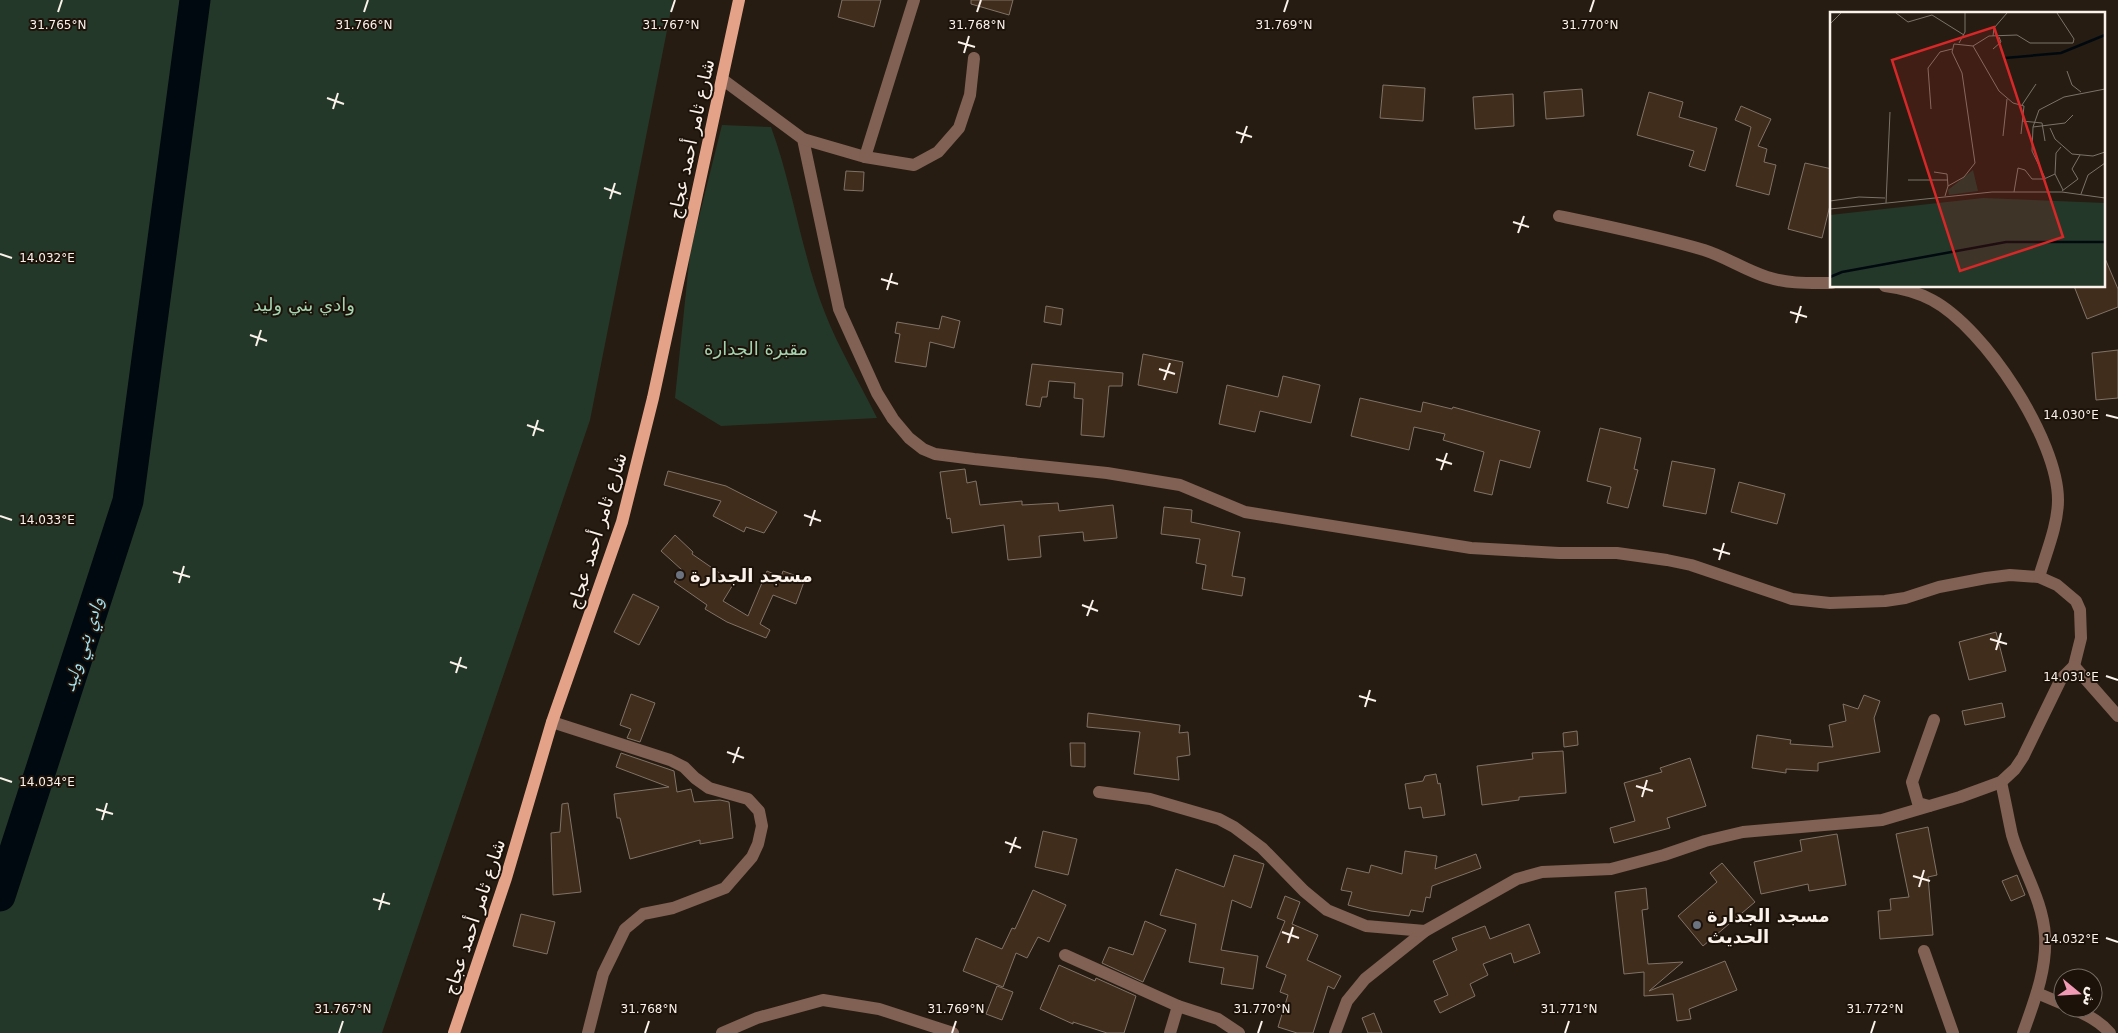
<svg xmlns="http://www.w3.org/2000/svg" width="2118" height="1033" font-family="'DejaVu Sans','Noto Naskh Arabic',sans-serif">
	<rect width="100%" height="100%" fill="#261c12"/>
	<!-- green -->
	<g fill="#243829">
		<path d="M0,0h673l-83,420 -208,613h-382z"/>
		<path d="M722,125l49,2c22,60 30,125 54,186 14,36 35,70 52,105l-156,8 -46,-28 15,-145z"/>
	</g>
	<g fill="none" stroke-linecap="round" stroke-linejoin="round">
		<!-- river -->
		<path stroke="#00090f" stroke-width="31" d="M0,896l128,-395 67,-501"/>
	</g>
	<!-- building -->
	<g fill="#412d1c" stroke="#807267">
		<path d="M842,0h39l-7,27 -36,-10z"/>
		<path d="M971,0h42l-4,15 -38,-11z"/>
		<path d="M1383,85l42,3 -2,33 -43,-3z"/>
		<path d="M1582,89l2,27 -38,3 -2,-27z"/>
		<path d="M1649,92l34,10 -4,15 38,11 -12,43 -16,-5 5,-15 -57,-16z"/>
		<path d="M1513,94l1,32 -39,3 -2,-32z"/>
		<path d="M1741,106l30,13 -13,27 9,3 -3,13 12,3 -7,30 -33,-9 15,-59 -16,-7z"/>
		<path d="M1805,163l27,6v28l-10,41 -34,-9z"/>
		<path d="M846,171l18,1 -1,19 -19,-1z"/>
		<path d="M2104,256l14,33v18l-31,12 -13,-33h30z"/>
		<path d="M1046,306l17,3 -2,16 -17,-3z"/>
		<path d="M942,316l18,5 -6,27 -24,-6 -4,25 -31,-5 5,-28 -5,-1 2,-11 42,7z"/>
		<path d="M2118,350v48l-22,2 -4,-47z"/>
		<path d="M1143,354l40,8 -6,31 -39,-8z"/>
		<path d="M1032,364l91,9 -1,13h-13l-5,51 -23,-2 2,-36 -9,-1 1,-15 -26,-2 -2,16h-5l-2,10 -14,-2z"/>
		<path d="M1283,376l37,9 -9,38 -51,-12 -5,21 -36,-8 8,-39 51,12z"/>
		<path d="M1360,398l61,14 2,-10 29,7 1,-2 87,24 -10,37 -30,-8 -8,35 -18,-4 10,-39 -41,-12 2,-6 -31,-7 -5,23 -58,-14z"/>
		<path d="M1600,428l41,10 -7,31 4,1 -10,38 -21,-5 4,-16 -24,-6z"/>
		<path d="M1672,461l43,8 -9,45 -43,-8z"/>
		<path d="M965,469l2,14 9,-2 4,24 42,-4v4l36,-2 1,8 54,-6 4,33 -33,3 -1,-9 -44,4 2,21 -33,3 -4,-35 -52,8 -2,-15 -3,1 -7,-47z"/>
		<path d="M668,471l58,15 51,26 -13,21 -18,-6 -2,5 -31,-16 8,-15 -57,-16z"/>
		<path d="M1739,482l46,12 -8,30 -46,-12z"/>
		<path d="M1164,507l28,3 -1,12 49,10 -8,44 13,2 -3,18 -40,-7 4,-24 -10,-2 4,-24 -39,-5z"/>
		<path d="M675,535l18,17 -1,2 42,29 -11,18 25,15 19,-45 14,6 2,-6 22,8 -9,25 -23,-9 -13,29 10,6 -4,8 -39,-16 -22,-13 2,-4 -33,-23 8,-12 -21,-19z"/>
		<path d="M633,594l26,13 -20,38 -25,-13z"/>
		<path d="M1996,632l10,39 -37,9 -10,-38z"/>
		<path d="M631,694l24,9 -15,39 -13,-4 4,-9 -11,-4z"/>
		<path d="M1864,695l16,6 -6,17 6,34 -62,11v8l-32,-2v4l-34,-5 5,-33 34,5 -1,4 43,3 -4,-22 17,-4 -3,-17 15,5z"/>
		<path d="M2002,703l3,14 -40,8 -3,-14z"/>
		<path d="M1088,713l92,12 -1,8 9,-1 2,23 -13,2 2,23 -45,-6 6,-42 -53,-5z"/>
		<path d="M1577,731l1,14 -14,2 -1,-14z"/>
		<path d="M1070,743h15v24l-14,-1z"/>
		<path d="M1563,751l3,42 -47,4v3l-37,5 -5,-39 56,-7 -1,-6z"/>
		<path d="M621,753l53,18 3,21 14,-3 3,13 26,-2 9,2 4,36 -33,6v-4l-70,19 -10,-41h-3l-3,-24 55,-7 -53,-20z"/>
		<path d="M1690,758l16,48 -39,12 3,10 -56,15 -4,-15 25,-7 -11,-38 38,-11 -2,-4z"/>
		<path d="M1436,774l2,10 2,-1 5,32 -22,3 -2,-11 -12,2 -4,-25 18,-3 2,-5z"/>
		<path d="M568,803l13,89 -28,3 -2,-62 9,-1 2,-28z"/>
		<path d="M1928,827l9,48 -9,2 5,58 -53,4 -2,-28 13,-1 -1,-11 19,-2 -13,-63z"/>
		<path d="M1043,831l34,8 -9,36 -33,-8z"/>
		<path d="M1837,834l9,51 -37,6 -1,-7 -47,10 -7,-32 48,-11 -2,-11z"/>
		<path d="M1405,851l32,5 -2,13 41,-15 5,14 -49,18 -2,12 -4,-1 -3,15 -12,-2 -2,6 -38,-5 -23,-6 4,-13 -11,-2 6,-22 22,5 2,-8 31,9z"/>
		<path d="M1234,855l30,9 -13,44 -19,-8 -11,50 37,6 -5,33 -32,-5 3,-16 -35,-6 7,-38 -36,-9 16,-46 48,18z"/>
		<path d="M1722,863l33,39 -52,44 -25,-30 39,-34 -7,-9z"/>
		<path d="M2017,875l8,20 -14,6 -9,-20z"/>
		<path d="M1646,888l2,21 -6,1 6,54 35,-2 -34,29 76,-30 12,29 -48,19 2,10 -14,2 -4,-27 -29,2v-24l-20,2 -9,-82z"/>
		<path d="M1033,890l33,15 -17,37 -11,-5 -11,21 -11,-5 -13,34 -40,-16 13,-33 26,11 10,-21 3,1z"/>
		<path d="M1285,896l15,6 -8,22 26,11 -11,25 34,16 -7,13 -6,-3 -15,47h-16l-19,-6 10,-32 -8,-3 6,-17 -20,-8 19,-46 -8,-3z"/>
		<path d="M521,914l34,8 -8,32 -34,-8z"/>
		<path d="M1145,921l21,9 -23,52 -41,-19 7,-16 24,8z"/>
		<path d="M1529,924l11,29 -26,10 -3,-10 -28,11 5,11 -18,9 5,12 -35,17 -6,-12 14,-6 -15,-34 24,-11 -5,-12 33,-12 5,13z"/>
		<path d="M1059,965l36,16 1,-3 40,18 -12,37h-17l-34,-11v2l-33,-15z"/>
		<path d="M997,986l16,6 -11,28 -16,-6z"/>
		<path d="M1374,1013l8,20h-14l-6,-15z"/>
	</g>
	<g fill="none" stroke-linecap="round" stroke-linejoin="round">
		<!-- street -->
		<g stroke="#806154" stroke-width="12">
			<path d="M722,79l81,60 36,170 38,84 16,26 16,19 14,11 12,5 39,5 133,14 73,12 65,27 226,36 88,5h58l50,7 24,5 101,34 38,4 55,-2 20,-3 34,-11 47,-9 24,-3 29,2 18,8 19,16 4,9 1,28 -7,28 -13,13 -38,78 -8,12 -14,13 -41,15 -78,23 -139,12 -38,9 -41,14 -53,14 -69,3 -25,7 -92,52 -60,48 -18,22 -12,32"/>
			<path d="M803,139l62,18 49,8 24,-13 21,-24 11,-33 4,-37"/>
			<path d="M865,157l49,-157"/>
			<path d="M1559,216c48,10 97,20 145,34 22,7 41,20 63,27 22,7 42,6 65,6"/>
			<path d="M1885,286c16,2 32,6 47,14 53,28 126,140 126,200 0,25 -12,53 -19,77"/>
			<path d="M2074,666l44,50"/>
			<path d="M552,722l118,38 14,7 11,11 14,10 39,11 11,12 3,15 -4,18 -6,13 -27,31 -52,20 -30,6 -18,15 -22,45 -15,59"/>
			<path d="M2001,782c4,17 7,35 11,53 10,34 31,65 33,101 2,34 -11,66 -22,97"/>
			<path d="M1099,792l51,7 69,20 15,8 28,21 42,43 23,19 39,16 59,5"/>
			<path d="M1929,806l-11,-3 -6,-21 22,-62"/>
			<path d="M1924,951l29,82"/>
			<path d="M1065,955l113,51 40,13 21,14"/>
			<path d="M2037,993l26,11"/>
			<path d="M2071,1008c14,6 29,13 39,25"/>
			<path d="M722,1033l35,-15 66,-18 56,9 74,24"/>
			<path d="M1170,1033l8,-27"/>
		</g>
		<!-- primary -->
		<path stroke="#e4a389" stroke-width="12" d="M454,1033l52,-155 46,-156 70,-200 31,-124 86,-398"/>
	</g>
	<!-- ticks -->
	<path fill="none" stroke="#faf2eb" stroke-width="2" d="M58,12l4,-12M364,12l4,-12M671,12l4,-12M977,12l4,-12M1284,12l4,-12M1590,12l4,-12M958,42l17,5M964,53l5,-17M327,98l17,6M333,109l5,-16M1236,132l16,5M1241,143l6,-17M604,188l17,6M610,199l5,-16M1513,222l16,5M1518,233l6,-17M0,254l12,4M881,279l17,5M887,290l5,-17M1790,312l17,5M1796,323l5,-17M250,335l17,6M256,346l5,-16M1159,369l16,5M1164,380l6,-17M2106,415l12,3M527,425l17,6M533,436l5,-16M1436,459l16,5M1441,470l6,-17M804,515l17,6M0,516l12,4M810,526l5,-16M1713,549l17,5M1719,560l5,-17M173,572l17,5M179,583l5,-17M1082,605l16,6M1087,616l6,-16M1990,639l17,5M1996,650l5,-17M450,662l17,6M456,673l5,-16M2106,676l12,4M1359,696l17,5M1365,707l5,-17M727,752l17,6M733,763l6,-16M0,778l12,4M1636,786l17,5M1642,797l5,-17M96,809l17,5M102,820l5,-17M1005,842l16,6M1010,853l6,-16M1913,876l17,5M1919,887l5,-17M373,899l17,5M379,910l5,-17M1282,932l17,6M2106,938l12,4M1288,943l5,-16M339,1033l4,-12M645,1033l4,-12M952,1033l4,-12M1258,1033l4,-12M1565,1033l4,-12M1871,1033l4,-12"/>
	<!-- markers -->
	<g fill="#6b7280" stroke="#1d1209" stroke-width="2">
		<circle cx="680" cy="575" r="5"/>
		<circle cx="1697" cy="925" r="5"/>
	</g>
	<g text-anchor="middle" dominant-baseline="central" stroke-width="4" stroke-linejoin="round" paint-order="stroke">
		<!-- street labels -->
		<g font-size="18" fill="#faf2eb" stroke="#1d1209">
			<text transform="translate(691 139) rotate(-78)">شارع ثامر أحمد عجاج</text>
			<text transform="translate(597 531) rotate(-73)">شارع ثامر أحمد عجاج</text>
			<text transform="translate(474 917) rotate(-72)">شارع ثامر أحمد عجاج</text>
		</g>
		<!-- park labels -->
		<g font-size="18" fill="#a3d3af" stroke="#1d1209">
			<text x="304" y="304">وادي بني وليد</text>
			<text x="756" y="348">مقبرة الجدارة</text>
		</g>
		<!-- poi labels -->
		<g font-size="18" font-weight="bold" fill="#faf2eb" stroke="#1d1209" text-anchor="start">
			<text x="690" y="575">مسجد الجدارة</text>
			<text x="1707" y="915">مسجد الجدارة<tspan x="1707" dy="21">الحديث</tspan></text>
		</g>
		<!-- water labels -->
		<g font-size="19" font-style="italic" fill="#a3e6f7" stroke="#1d1209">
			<text transform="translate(82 644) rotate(-72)">وادي بني وليد</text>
		</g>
	</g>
	<!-- overview -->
	<g transform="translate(1830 12)">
		<rect width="275" height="275" fill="#261c12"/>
		<path d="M143,158l5,21 -29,4 -1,-5zM153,186l122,5v83h-275v-71z" fill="#243829"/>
		<path fill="none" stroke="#00090f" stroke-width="2.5" d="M175,46l56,-5 44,-18M0,265l12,-5 164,-30h99"/>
		<path fill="none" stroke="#7b7269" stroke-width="1" d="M66,1l12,9 24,-7 32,20M0,12l11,-11M163,24l1,-8 13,-15M129,31l6,-11v-19M143,34l16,-10 28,-1 13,8h43l1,-4 -17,-26M163,37l8,-7 -2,-5M237,59l5,14 9,7M192,93l14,-21M101,97l-3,-41 12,-16 12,-3M192,109l20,2 3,18M203,115l32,-4 8,-8M220,116l5,11 17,15 21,2 12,-4M173,124l4,-37M231,135l-5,6 -1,21 8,16M104,160l13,2 1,12M215,166l-13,-27 1,-24 6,-17 25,-13 41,-8M78,168h40M232,179l16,-12 -6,-10 8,-14M184,180l4,-24 7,2 7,9h12l11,-5M251,182l7,-19 17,-12M115,184l3,-10 16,-9 11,-14 -13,-90 -10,-21 2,-8 19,2 26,45 14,12 11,3 -3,28M0,189l29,-4 26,1M56,191l4,-91M0,197l162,-17h70l43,6"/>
		<path fill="#d62828" fill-opacity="0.15" stroke="#d62828" stroke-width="2.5" d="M164,15l69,210 -103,34 -68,-211z"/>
		<rect width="275" height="275" fill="none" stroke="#faf2eb" stroke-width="2.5"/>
	</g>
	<g font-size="12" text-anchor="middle" fill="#faf2eb" stroke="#1d1209" stroke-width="4" stroke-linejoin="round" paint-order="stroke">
		<text x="58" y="29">31.765°N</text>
		<text x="364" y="29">31.766°N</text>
		<text x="671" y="29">31.767°N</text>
		<text x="977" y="29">31.768°N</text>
		<text x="1284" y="29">31.769°N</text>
		<text x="1590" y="29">31.770°N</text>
		<text x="47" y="262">14.032°E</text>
		<text x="2071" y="419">14.030°E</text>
		<text x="47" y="524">14.033°E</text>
		<text x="2071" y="681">14.031°E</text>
		<text x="47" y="786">14.034°E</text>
		<text x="2071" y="943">14.032°E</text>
		<text x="343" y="1013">31.767°N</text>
		<text x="649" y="1013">31.768°N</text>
		<text x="956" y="1013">31.769°N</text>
		<text x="1262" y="1013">31.770°N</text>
		<text x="1569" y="1013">31.771°N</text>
		<text x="1875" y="1013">31.772°N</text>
	</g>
	<!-- north arrow -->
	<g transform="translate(2078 993) rotate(108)"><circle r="24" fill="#1d1209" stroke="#756c63"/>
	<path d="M0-4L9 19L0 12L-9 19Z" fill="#f09ab6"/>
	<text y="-8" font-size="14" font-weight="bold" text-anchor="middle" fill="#faf2eb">ش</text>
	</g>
</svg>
